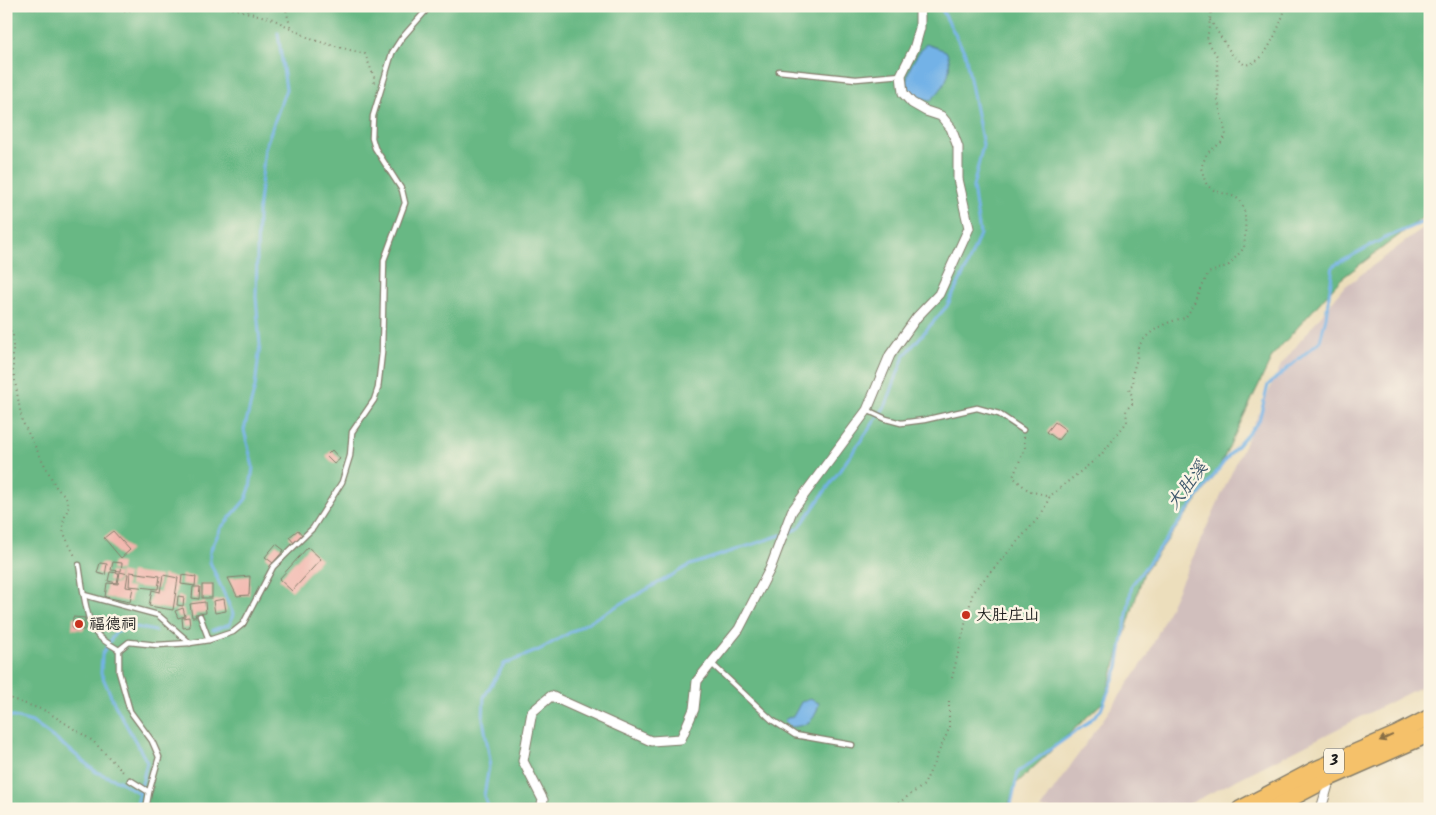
<svg xmlns="http://www.w3.org/2000/svg" width="1436" height="815" font-family="Kalam,'LXGW WenKai TC',sans-serif">
	<rect width="100%" height="100%" fill="#fcf5e5"/>
	<filter id="ink" filterUnits="userSpaceOnUse"><feTurbulence type="fractalNoise" baseFrequency=".02" numOctaves="2"/><feDisplacementMap in="SourceGraphic" scale="10" xChannelSelector="R" yChannelSelector="G"/><feConvolveMatrix kernelMatrix="1 2 1 2 8 2 1 2 1" color-interpolation-filters="sRGB"/></filter>
	<filter id="wash" filterUnits="userSpaceOnUse"><feTurbulence type="fractalNoise" baseFrequency=".0096" numOctaves="4" result="noise"/><feDisplacementMap in="SourceGraphic" scale="20" xChannelSelector="R" yChannelSelector="G"/><feGaussianBlur stdDeviation="1.12" result="paint"/><feColorMatrix in="noise" values="0 0 0 0 0 0 0 0 0 0 0 0 0 0 0 0 0 1.4 0 .05"/><feComposite in="paint" operator="in"/></filter>
	<g filter="url(#wash)">
		<rect width="100%" height="100%" fill="#ecdebc"/>
		<!-- industrial -->
		<path fill="#d1bfbd" d="M1430,223v459l-251,127h-139l107,-152 134,-292 62,-77z"/>
		<!-- forest -->
		<path fill="#68b884" stroke="#426a50" d="M6,6h1424v206l-89,67 -68,76 -58,121 -71,96 -40,129 -88,83 -9,25h-1001z"/>
		<!-- water -->
		<g fill="#73b2e7" stroke="#486782">
			<path d="M926,44l20,7c9,18 -1,36 -15,49 -39,-6 -22,-37 -5,-56z"/>
			<path d="M810,699l9,4c-4,18 -11,23 -29,24l-6,-7 10,-5 7,-13z"/>
		</g>
		<g fill="none" stroke-linecap="round" stroke-linejoin="round">
			<!-- stream -->
			<g stroke="#73b2e7" stroke-width="3">
				<path d="M787,533l12,-5 87,-123 18,-49 43,-50 19,-37 14,-35 -7,-47 10,-42 -18,-92 -25,-47"/>
				<path d="M213,630l17,-6 3,-10 -23,-52v-11l11,-23 25,-29 4,-11 3,-21 -9,-37 11,-43 5,-42 -4,-48 2,-84 7,-65 21,-59 -8,-56"/>
				<path d="M6,715l26,7 38,28 26,22 23,9 20,12"/>
				<path d="M136,809l11,-47 -32,-57 -14,-32 1,-18 14,-24 20,-4 19,4"/>
				<path d="M489,809l-5,-13 6,-36 -7,-41 1,-22 20,-33 35,-14 151,-85 91,-30"/>
				<path d="M1010,809l8,-37 67,-47 16,-15 17,-43 14,-82 98,-131 29,-33 9,-36 52,-44 6,-24 7,-51 50,-27 47,-20"/>
			</g>
		</g>
		<g id="blocks">
			<!-- building -->
			<g fill="#f1b2aa">
				<path d="M1055,422l11,8 -8,10 -11,-8z"/>
				<path d="M332,450l8,9 -6,5 -8,-8z"/>
				<path d="M298,530l5,6 -9,7 -5,-6z"/>
				<path d="M113,531l17,19 -9,8 -17,-20z"/>
				<path d="M276,544l8,6 -11,13 -8,-6z"/>
				<path d="M308,547l13,12 -29,32 -13,-12z"/>
				<path d="M113,562l9,1 -1,8 -10,-1z"/>
				<path d="M100,563l7,1 -2,11 -8,-2z"/>
				<path d="M110,572l9,1 -2,10 -9,-2z"/>
				<path d="M120,572l8,2 -2,13 7,1 -3,14 -25,-5 2,-14 11,1z"/>
				<path d="M130,572l30,4 -2,13 -29,-3z"/>
				<path d="M163,575l15,3 -5,32 -24,-4 3,-16 8,2z"/>
				<path d="M182,575l14,2 -1,9 -14,-2z"/>
				<path d="M250,576l-1,19 -12,1 -9,-18z"/>
				<rect x="202" y="585" width="10" height="13"/>
				<path d="M193,587h7l-1,12 -7,-1z"/>
				<path d="M178,596l6,1 -1,9 -6,-1z"/>
				<path d="M224,599l2,12 -11,2 -2,-12z"/>
				<path d="M205,602l1,11 -11,1 1,3h-4l-2,-13z"/>
				<path d="M183,608l2,8 -7,2 -3,-7z"/>
				<path d="M73,617l12,1 -1,12 -12,-1z"/>
				<path d="M189,617l1,10 -7,1 -1,-10z"/>
			</g>
		</g>
	</g>
	<g filter="url(#ink)">
		<use href="#blocks" fill-opacity="0" stroke="#847d6c" stroke-width="1"/>
		<g fill="none" stroke-linecap="round" stroke-linejoin="round">
			<!-- lane casing -->
			<g stroke="#847d6c" stroke-width="7">
				<g id="lane">
					<path d="M779,71l77,8 45,-4"/>
					<path d="M867,410l19,9 15,4 23,-3 53,-12 22,6 24,16"/>
					<path d="M79,565c3,18 6,46 13,62 5,11 18,17 27,23"/>
					<path d="M84,595l74,20 32,28"/>
					<path d="M200,616l9,24"/>
					<path d="M712,664l60,56 23,15 57,10"/>
					<path d="M130,780l19,12"/>
					<path d="M146,809l3,-17 10,-35 -7,-16 -22,-30 -11,-39v-22l10,-8 28,3 33,-2 19,-3 24,-8 10,-8 30,-57 40,-39 29,-46 8,-26 2,-24 22,-32 4,-12 4,-35 2,-93 21,-57 -3,-13 -27,-42 -3,-10 1,-22 19,-63 9,-14 29,-33"/>
				</g>
			</g>
			<!-- street casing -->
			<g stroke="#847d6c" stroke-width="11">
				<g id="street">
					<path d="M541,809l2,-9 -20,-39 9,-49 19,-16 100,45 30,-2 13,-30 3,-28 42,-52 31,-60 22,-58 75,-101 23,-55 27,-38 22,-23 30,-66 -11,-49v-32l-7,-19 -10,-12 -15,-5 -14,-8 -9,-10 -2,-18 13,-26 6,-21v-22"/>
					<path d="M1321,809l9,-31"/>
				</g>
			</g>
			<!-- primary casing -->
			<g stroke="#847d6c" stroke-width="18">
				<g id="primary">
					<path d="M1240,809l74,-39 83,-36 33,-17"/>
					<path d="M1271,809l59,-31 100,-44"/>
				</g>
			</g>
			<!-- path -->
			<g stroke="#847d6c" stroke-width="2" stroke-dasharray="1 4" stroke-linecap="butt">
				<path d="M110,6l17,5 15,-5"/>
				<path d="M223,6l50,13 40,21 52,14 9,23v7"/>
				<path d="M285,6l6,23"/>
				<path d="M1210,20l23,36 12,9c4,-1 8,-2 11,-4 13,-7 26,-41 30,-55"/>
				<path d="M6,322l7,13v35l9,51 35,68c22,15 5,23 6,39 0,7 10,23 13,30"/>
				<path d="M1024,437l1,11 -12,29 16,14 21,5"/>
				<path d="M952,678l21,-86 68,-77 9,-19 51,-41 26,-33 -1,-12 6,-6v-8l-3,-8 5,-5c-5,-12 6,-22 3,-34 9,-17 29,-28 48,-31l10,-14 13,-31 21,-8 15,-17c1,-12 4,-37 -4,-47 -9,-10 -26,-5 -34,-18 -2,-4 -3,-10 -5,-15l6,-15 15,-11 4,-7 -8,-33 -1,-46 -10,-16 5,-34"/>
				<path d="M6,697l40,14 47,30 32,33"/>
				<path d="M890,809l34,-24 25,-56v-28"/>
			</g>
			<!-- lane -->
			<use href="#lane" stroke="#fff" stroke-width="4.5"/>
			<!-- street -->
			<use href="#street" stroke="#fff" stroke-width="9"/>
			<!-- primary -->
			<use href="#primary" stroke="#f5c16b" stroke-width="15"/>
		</g>
		<!-- one-way arrows -->
		<defs><path id="oneway-solid" d="M-6-.8H1V-3.2L6.5 0L1 3.2V.8H-6Z" transform="scale(1.25)"/></defs>
		<use fill="#886e44" href="#oneway-solid" transform="translate(1386 738) rotate(156)"/>
	</g>
	<!-- markers -->
	<g fill="#c8321e" stroke="#fcf5e5" stroke-width="2">
		<circle cx="966" cy="615" r="5"/>
		<circle cx="79" cy="624" r="5"/>
	</g>
	<g text-anchor="middle" dominant-baseline="central" stroke-width="5" stroke-linejoin="round" paint-order="stroke">
		<!-- shield labels -->
		<rect fill="#fcf5e5" stroke="#5f5d58" stroke-width="1" x="1324" y="748.5" width="20" height="25" rx="4"/>
		<g font-size="15" font-weight="bold" fill="#1c1c1c">
			<text x="1334" y="761">3</text>
		</g>
		<!-- poi labels -->
		<g font-size="16" fill="#1c1c1c" stroke="#fcf5e5" text-anchor="start">
			<text x="976" y="615">大肚庄山</text>
			<text x="89" y="624">福德祠</text>
		</g>
		<!-- water labels -->
		<g font-size="18" font-style="italic" fill="#3f586d" stroke="#fcf5e5">
			<text transform="translate(1188 486) rotate(-53)">大肚溪</text>
		</g>
	</g>
	<!-- margin -->
	<rect width="1436" height="815" fill="none" stroke="#fcf5e5" stroke-width="25"/>
</svg>
